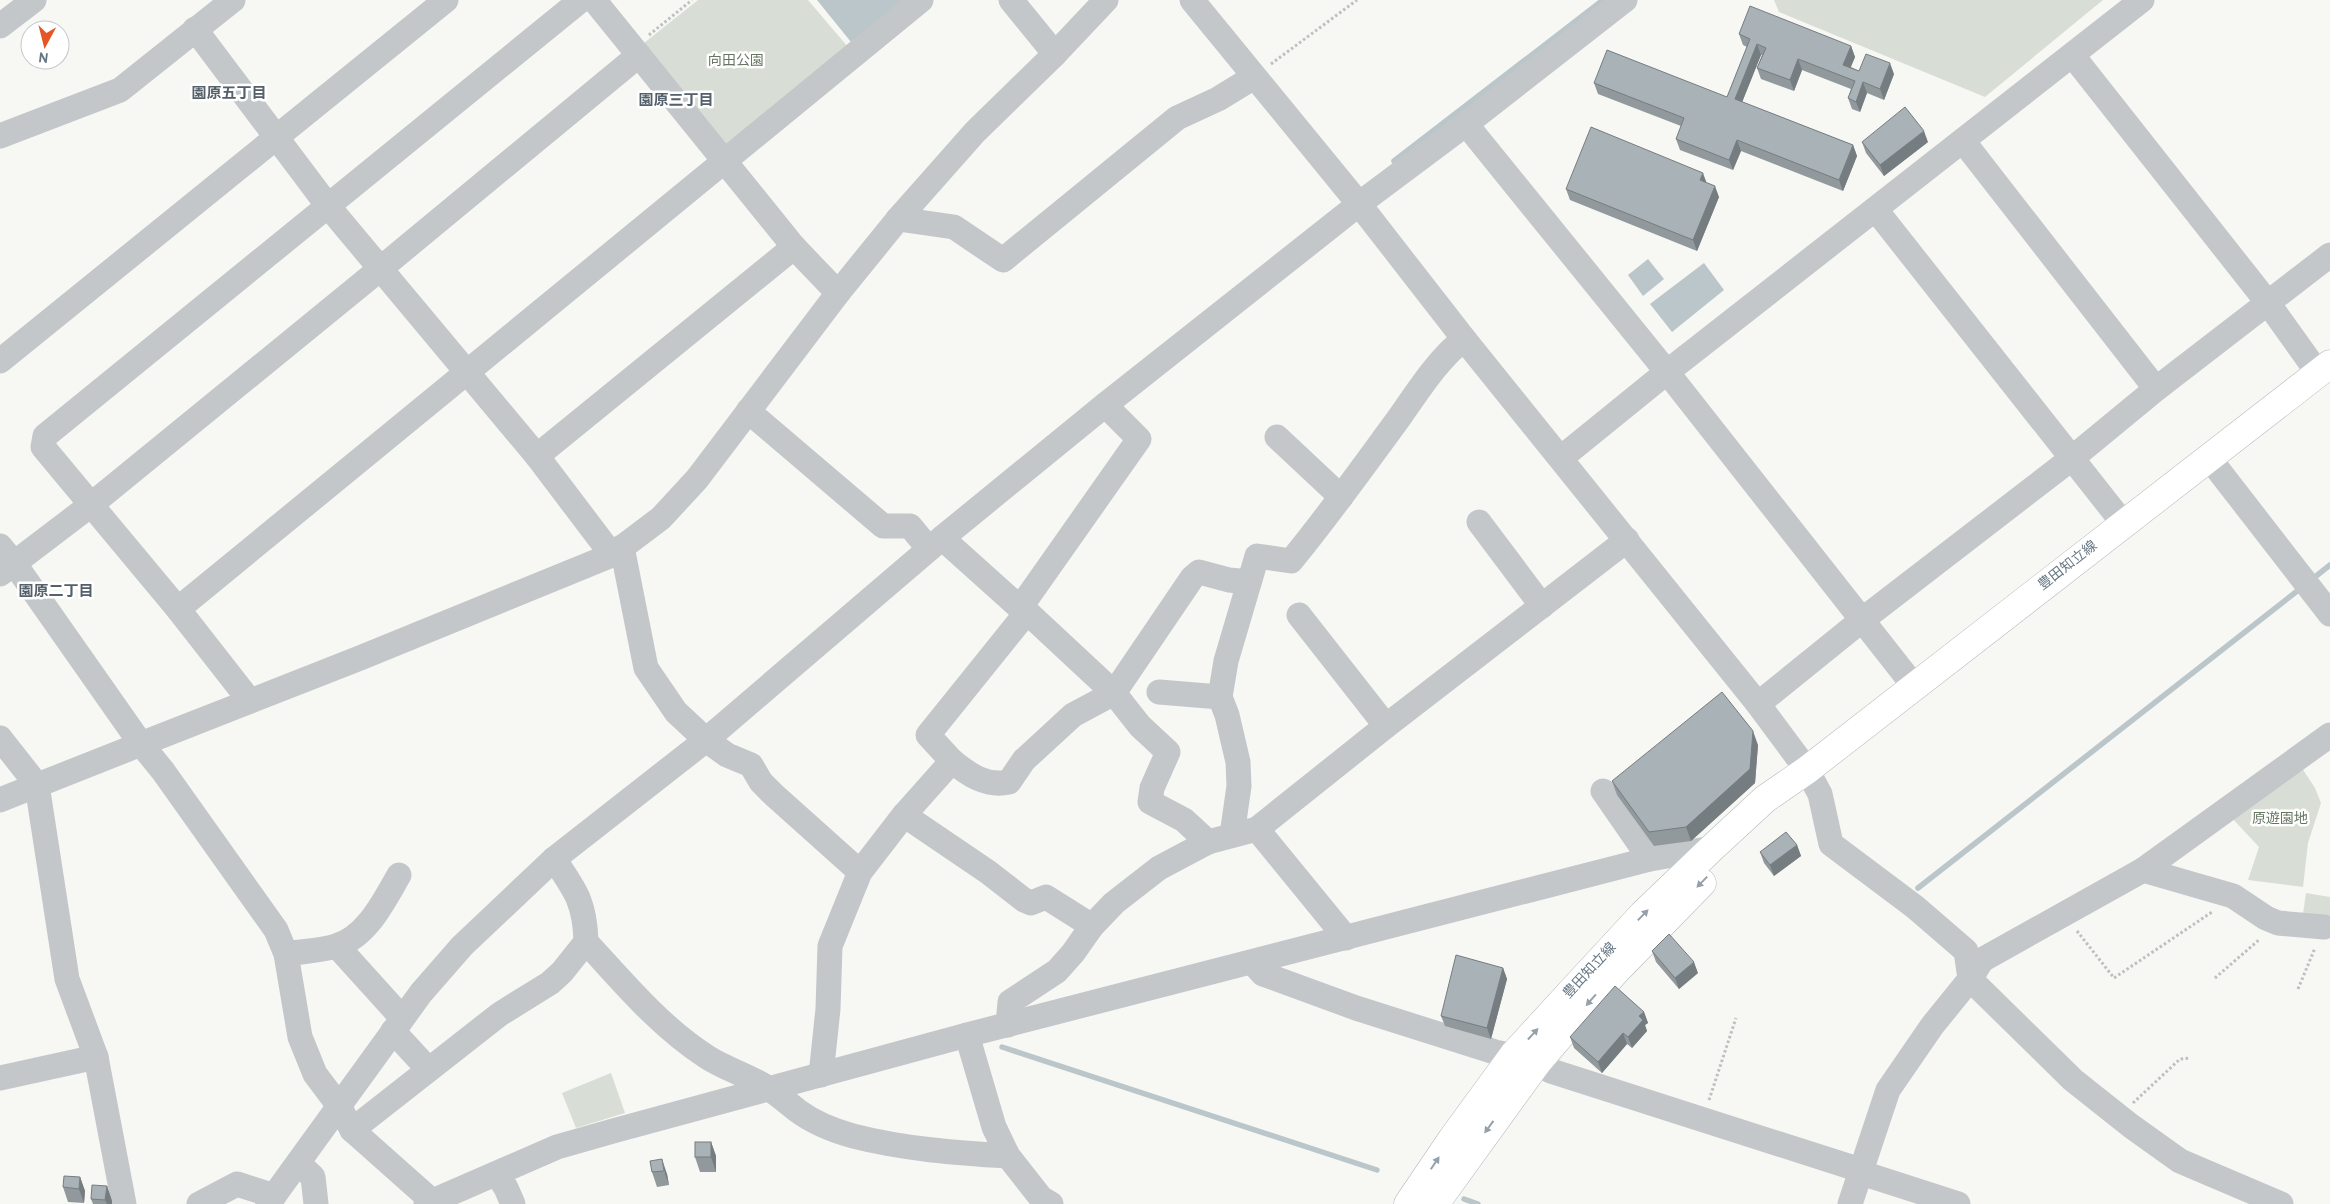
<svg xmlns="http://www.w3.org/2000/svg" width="2330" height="1204" font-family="Overpass,'Noto Sans JP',sans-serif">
	<rect width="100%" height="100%" fill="#f7f7f4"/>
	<!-- green -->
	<g fill="#d8ded5">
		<path d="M698,0h110l40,47 -120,99 -84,-103z"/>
		<path d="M1774,0h329l-118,97 -206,-85z"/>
		<path d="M2298,762l17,26 6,15 -13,40 -5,44 -55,-7 11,-33 -29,-31z"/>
		<path d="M2306,893l24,4v20l-28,4z"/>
		<path d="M611,1073l14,40 -49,15 -14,-35z"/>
	</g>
	<!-- water -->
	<g fill="#bac6ca">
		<path d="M817,0h87l-53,42z"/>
		<path d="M1648,259l16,20 -21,17 -15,-21z"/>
		<path d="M1704,263l20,27 -52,42 -22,-28z"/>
	</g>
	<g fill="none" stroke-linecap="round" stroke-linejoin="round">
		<!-- stream -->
		<g stroke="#bac6ca" stroke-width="5.5">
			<path d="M1394,161l209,-161"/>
			<path d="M2310,581l20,-16"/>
			<path d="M1918,888l383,-300"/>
			<path d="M1002,1047l375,123"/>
			<path d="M1464,1199l14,5"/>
		</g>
		<!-- major casing -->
		<g stroke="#b6babe" stroke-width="29">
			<g id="major">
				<path d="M1408,1204l44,-65 62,-85 67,-73 62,-67 69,-66 53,-49 42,-29 523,-406"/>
				<path d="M1435,1204l102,-141 78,-91 87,-89"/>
			</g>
		</g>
		<!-- path -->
		<g stroke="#bdbfc1" stroke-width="3" stroke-dasharray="2.5 2.5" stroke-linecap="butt">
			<path d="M649,35l43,-35"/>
			<path d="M1271,64l86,-64"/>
			<path d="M2077,931l37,47 98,-66"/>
			<path d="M2215,978l45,-39"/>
			<path d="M2298,989l17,-41"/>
			<path d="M1709,1100l27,-82"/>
			<path d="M2133,1103l47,-44 10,-1"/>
		</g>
		<!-- minor -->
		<g stroke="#c3c7ca" stroke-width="25">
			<path d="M594,0l200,247 44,46"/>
			<path d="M1011,0l44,54"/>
			<path d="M1192,0l167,204 105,135 294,365 49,66 13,24 11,50 84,63 51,44 4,28 12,-19 161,-90 187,-135"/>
			<path d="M0,26l34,-26"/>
			<path d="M195,29l133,177 209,250 75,99"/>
			<path d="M2073,56l195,247 50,70"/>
			<path d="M1466,124l201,248 247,314"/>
			<path d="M0,136l120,-46 113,-90"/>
			<path d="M1963,141l193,248"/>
			<path d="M1876,210l247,313"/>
			<path d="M898,219l56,8 49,33 174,-142 41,-19 36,-22"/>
			<path d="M0,361l446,-361"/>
			<path d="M748,411l135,115h27l19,23"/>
			<path d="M1277,437l64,60"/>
			<path d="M537,456l257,-209"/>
			<path d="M1561,458l106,-86 475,-372"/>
			<path d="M2209,458l121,156"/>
			<path d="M1479,522l63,84"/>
			<path d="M942,538l78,70 7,4 87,81 26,33 28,26 -16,36 -2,14 34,18 24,22"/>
			<path d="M0,546l14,17 127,181 219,-86 252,-103 49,-37 36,-39 141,-186 60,-74 77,-87 80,-78 51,-54"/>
			<path d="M622,547l24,121 30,44 30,28 21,15 24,10 10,17 13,13 86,77"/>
			<path d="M0,574l92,-70 288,-235 259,-214"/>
			<path d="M1020,608l119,-169 -34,-34"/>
			<path d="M178,609l743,-609"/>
			<path d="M1299,615l87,111"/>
			<path d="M1159,692l61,5"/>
			<path d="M250,701l-72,-92 -135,-162 2,-11 536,-436"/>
			<path d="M1758,704l104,-84 209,-161 85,-70 174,-134"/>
			<path d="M0,738l37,47 30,194 29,78 28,147"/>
			<path d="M952,761c17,14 35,26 57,21l15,-22 49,-45 41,-22 78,-115 7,-6 30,8 20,2"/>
			<path d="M1603,791l47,68"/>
			<path d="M0,800l141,-56 22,27 113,159 10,24 14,83 15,37 24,32 13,24 80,71"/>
			<path d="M904,815l84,57 36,28 7,3 15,-6 46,29"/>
			<path d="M1257,829l89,109"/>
			<path d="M1232,835l7,-49 -1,-24 -11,-47 -7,-18 6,-36 31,-105 34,5c38,-46 72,-94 108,-143 19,-27 39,-59 65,-79"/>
			<path d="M554,859c22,32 31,44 32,83"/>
			<path d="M2143,870l90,26 33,22 12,5 46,4"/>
			<path d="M337,946l65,72"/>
			<path d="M286,954c17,-3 35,-3 50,-8 31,-9 48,-45 63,-71"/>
			<path d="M1253,963l10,11 93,34 139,44c21,3 38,8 56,19l300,96 17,8 90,29"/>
			<path d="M1008,1025l2,-23 47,-31 16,-18 19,-27 22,-23 45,-35 49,-26 49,-13 129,-103 241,-186"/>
			<path d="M393,1031l35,38"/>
			<path d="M967,1035l27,92 14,29 33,42 10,6"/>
			<path d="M821,1075l7,-66 2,-63 30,-74 44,-57 48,-54 -24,-26 99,-123"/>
			<path d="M0,1078l96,-21"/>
			<path d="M352,1130l148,-116 50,-31 12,-11 24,-30c38,41 73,84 121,115 20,13 44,19 64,33 9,6 18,14 27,21 15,11 37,20 55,25 51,13 103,17 155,20"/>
			<path d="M299,1164l14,13 3,27"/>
			<path d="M497,1174l9,14 7,16"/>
			<path d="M199,1204l38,-20 37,12"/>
			<path d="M268,1204l153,-211 41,-47 92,-87 152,-119 236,-202 163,-133 254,-201 107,-80 159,-124"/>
			<path d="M426,1204l131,-57 56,-16 354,-96 683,-176 62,-11"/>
			<path d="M1850,1204l38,-114 44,-64 38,-47 103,101 58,46 49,35 101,43"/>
		</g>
		<!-- major -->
		<use href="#major" stroke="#fff" stroke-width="28"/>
	</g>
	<!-- wall -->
	<g fill="#91999d">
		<path d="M1739,34l112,12 4,11 -4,10 8,4 35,3 -10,26 -17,-7 -7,19 -8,-3 -4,-11 3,-9 -49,-19 -8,21 -33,-12 -4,-11 5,-13h-1l-19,47 111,43 4,11 -14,35 -102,-40 -8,19 -53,-20 -4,-11 5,-13 -83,-32 -4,-11 133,14 20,-50 -4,-2z"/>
		<path d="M1862,142h66l-44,34 -18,-23z"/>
		<path d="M1706,182l13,15 -22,54 -127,-51 -4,-11z"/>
		<path d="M1758,745l-3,38 -64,58 -37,5 -37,-51 -5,-14z"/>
		<path d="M1797,845l4,11 -27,20 -10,-13 -4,-11z"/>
		<path d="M1652,951l46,22 -19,16 -23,-27z"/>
		<path d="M1503,968l4,11 -16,60 -46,-13 -4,-10z"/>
		<path d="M1644,1012l4,11 -3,2 2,6 -15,17 -5,-4 -25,29 -28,-25 -4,-11z"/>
		<path d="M711,1142l5,14v16h-16l-5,-15z"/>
		<path d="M650,1161l17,13 2,11 -12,2 -5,-15z"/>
		<path d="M80,1177l5,14 -1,12 -16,-1 -5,-15z"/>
		<path d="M107,1186l5,15v3h-19l-2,-5z"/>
	</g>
	<!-- shaded-wall -->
	<g fill="#767d80">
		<path d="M1757,44l4,11 -22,55 -4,-11z"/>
		<path d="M1851,46l4,11 -8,18 -4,-10z"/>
		<path d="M1798,59l4,11 -8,21 -4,-11z"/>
		<path d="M1890,63l4,11 -10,26 -4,-11z"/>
		<path d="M1863,82l4,11 -7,19 -4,-10z"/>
		<path d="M1924,131l4,11 -44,34 -4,-11z"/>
		<path d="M1737,140l4,11 -8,19 -4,-10z"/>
		<path d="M1853,145l4,11 -14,35 -4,-11z"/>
		<path d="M1703,173l4,11 -7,-4z"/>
		<path d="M1715,186l4,11 -22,54 -4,-11z"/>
		<path d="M1753,731l5,14 -3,38 -64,58 -5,-14z"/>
		<path d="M1797,845l4,11 -27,20 -4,-11z"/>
		<path d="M1694,962l4,11 -19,16 -4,-11z"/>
		<path d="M1503,968l4,11 -16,60 -4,-11z"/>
		<path d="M1644,1012l4,11 -3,2 2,6 -15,17 -4,-11 11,-21z"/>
		<path d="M1623,1033l4,11 -25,29 -4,-11z"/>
		<path d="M711,1142l5,14v16l-5,-15z"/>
		<path d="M662,1159l5,15 2,11 -5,-14z"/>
		<path d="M80,1177l5,14 -1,12 -5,-14z"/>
		<path d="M107,1186l5,15v3h-5l-2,-4z"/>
	</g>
	<!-- building -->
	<g fill="#a9b2b7" stroke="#767d80">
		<path d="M1750,6l101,40 -8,19 16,6 7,-17 24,9 -10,26 -17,-7 -7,20 -8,-4 7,-17 -57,-22 -8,21 -33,-12 9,-20 -9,-4 -22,55 118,46 -14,35 -102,-40 -8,20 -53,-21 8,-21 -90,-35 13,-33 120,47 23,-58 -11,-5z"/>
		<path d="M1905,107l19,24 -44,34 -18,-23z"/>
		<path d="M1591,127l112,46 -3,7 15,6 -22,54 -127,-51z"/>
		<path d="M1722,692l31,39 -3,38 -64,58 -37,5 -37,-51z"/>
		<path d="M1786,832l11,13 -27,20 -10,-13z"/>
		<path d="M1669,934l25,28 -19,16 -23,-27z"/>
		<path d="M1456,955l47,13 -16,60 -46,-12z"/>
		<path d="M1615,986l29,26 -5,4 4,4 -15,17 -5,-4 -25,29 -28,-25z"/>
		<rect x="695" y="1142" width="16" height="15"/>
		<path d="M662,1159l2,12 -12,1 -2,-11z"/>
		<path d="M64,1176l16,1 -1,12 -16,-2z"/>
		<path d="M92,1185l15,1 -2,14 -14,-1z"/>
	</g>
	<!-- one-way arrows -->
	<defs><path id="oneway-solid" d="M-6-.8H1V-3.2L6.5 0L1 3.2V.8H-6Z" transform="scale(1.25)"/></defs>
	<g fill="#94a0aa">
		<use href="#oneway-solid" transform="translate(1702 882) rotate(134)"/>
		<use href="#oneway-solid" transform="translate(1643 915) rotate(-46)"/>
		<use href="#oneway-solid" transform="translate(1591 1000) rotate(131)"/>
		<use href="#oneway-solid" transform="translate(1533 1034) rotate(-47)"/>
		<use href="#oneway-solid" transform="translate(1489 1127) rotate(126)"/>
		<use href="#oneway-solid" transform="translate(1435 1163) rotate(-56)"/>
	</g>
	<g text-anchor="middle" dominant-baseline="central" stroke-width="5" stroke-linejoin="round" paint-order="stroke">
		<!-- park labels -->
		<g font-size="14" fill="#657761" stroke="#fff">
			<text x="736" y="61">向田公園</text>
			<text x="2280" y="819">原遊園地</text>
		</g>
		<!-- street labels -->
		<g font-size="14" fill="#667785" stroke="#fff">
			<text transform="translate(2068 566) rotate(-38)">豊田知立線</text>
			<text transform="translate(1590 971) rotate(-47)">豊田知立線</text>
		</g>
		<!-- neighbourhood labels -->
		<g font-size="15" font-weight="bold" fill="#54606a" stroke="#fff">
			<text x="229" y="94">園原五丁目</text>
			<text x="676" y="101">園原三丁目</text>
			<text x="56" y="592">園原二丁目</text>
		</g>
	</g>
	<!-- north arrow -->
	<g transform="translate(45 45) rotate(187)"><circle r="24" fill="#ffffff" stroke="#c2c9ce"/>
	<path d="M0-4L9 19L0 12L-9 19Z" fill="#e55526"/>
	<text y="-8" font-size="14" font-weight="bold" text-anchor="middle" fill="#667785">N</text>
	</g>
</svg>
